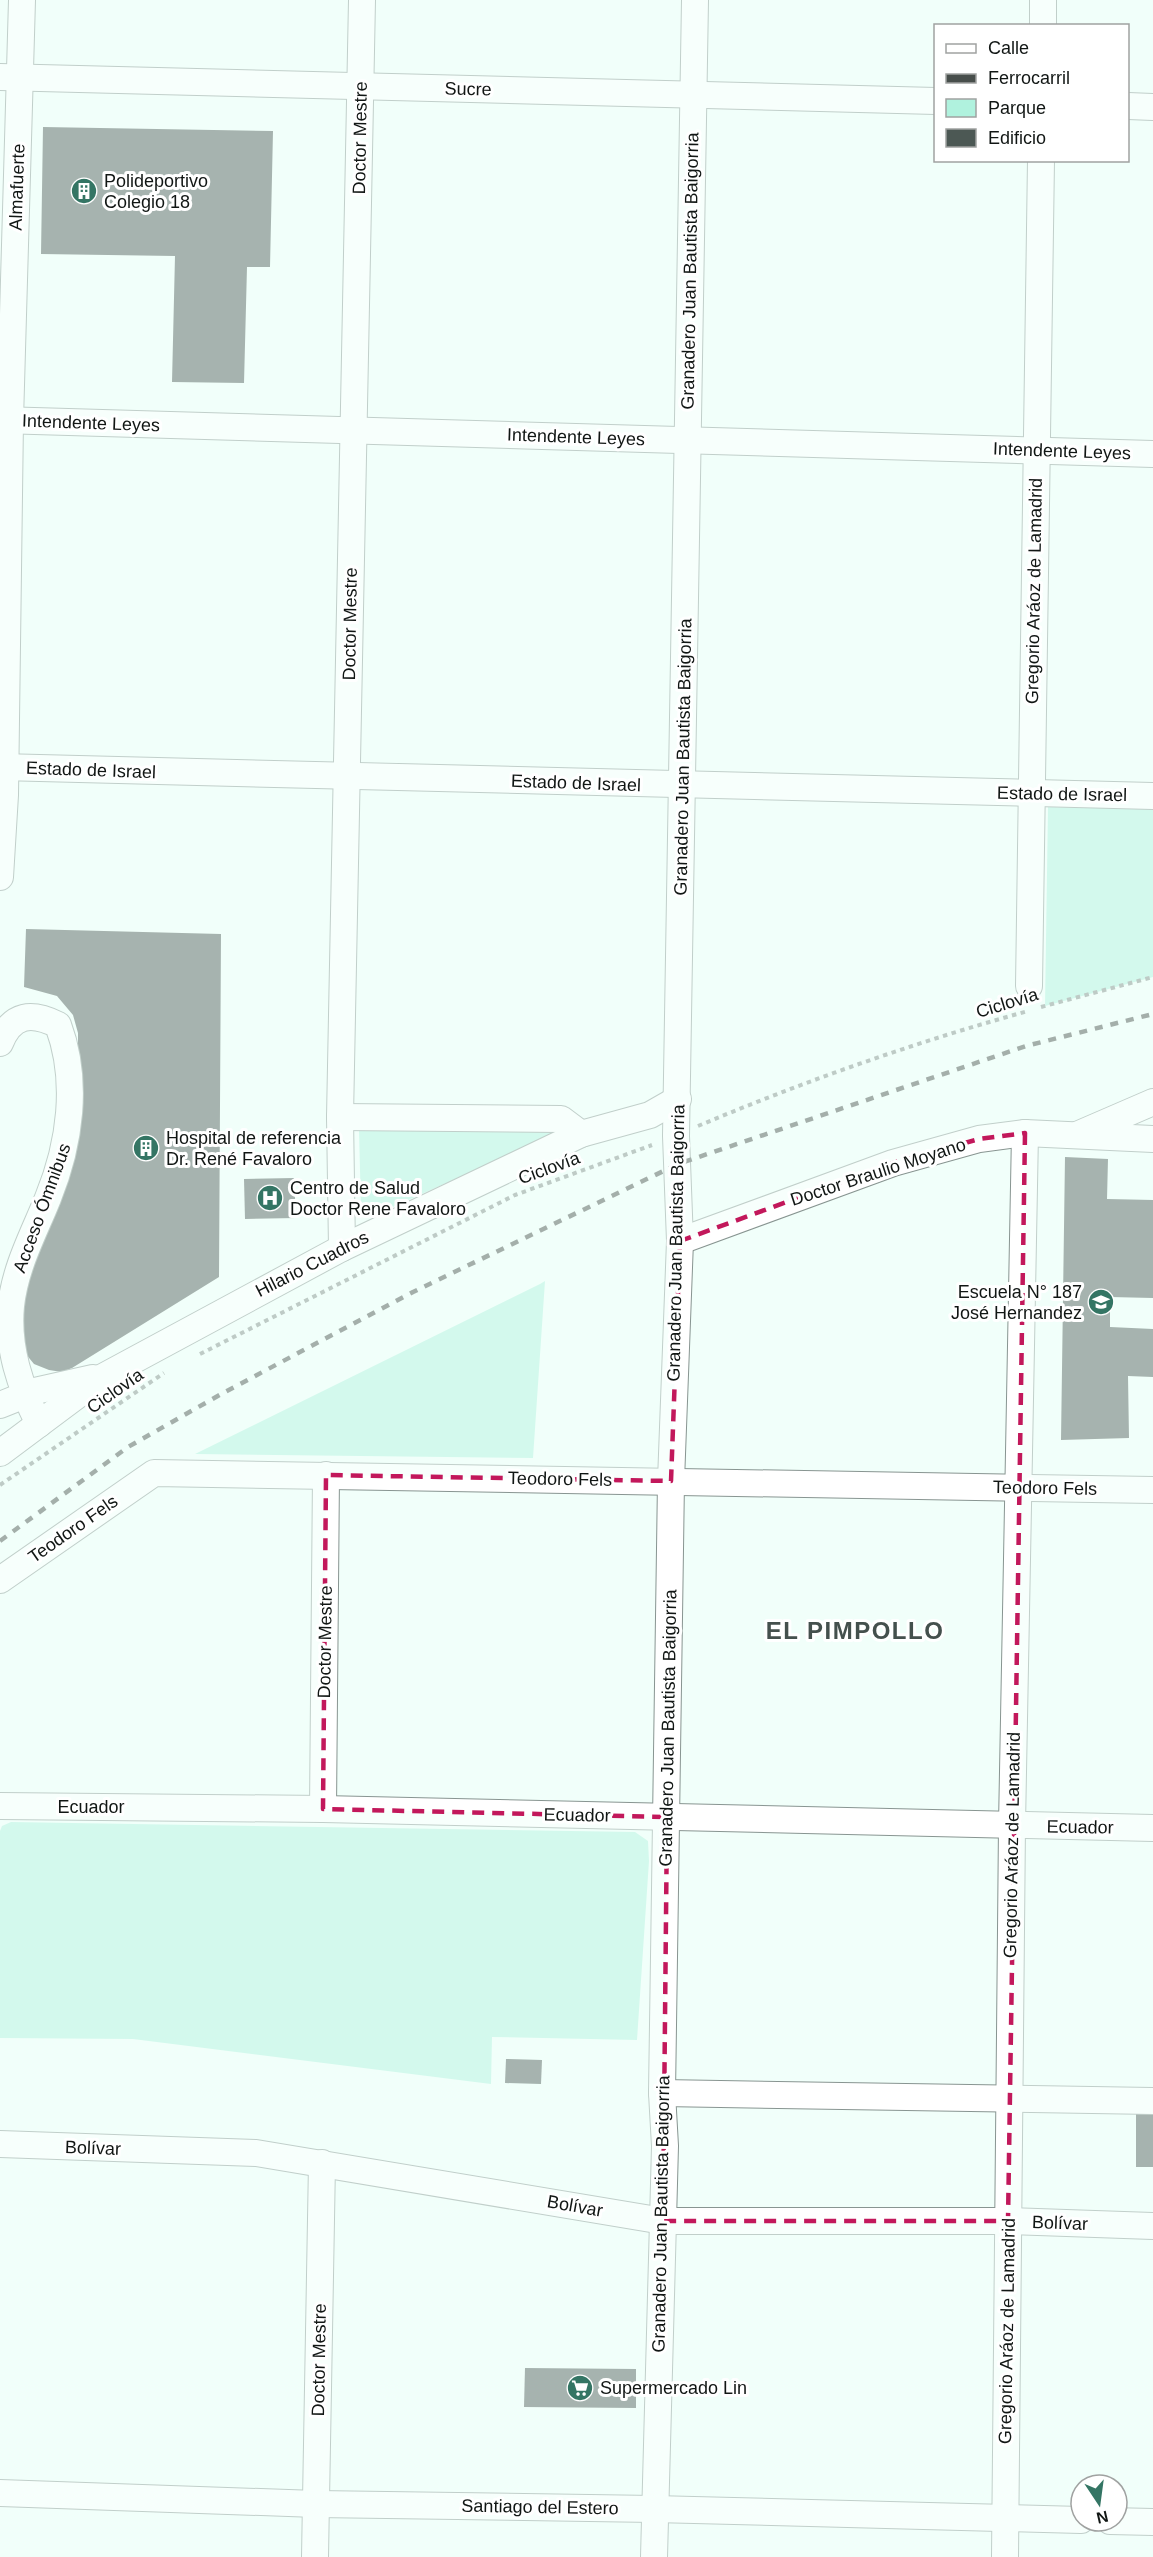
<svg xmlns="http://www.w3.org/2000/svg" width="1153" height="2557" font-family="Helvetica,sans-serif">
	<rect width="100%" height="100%" fill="#f1fffa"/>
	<!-- green -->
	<g fill="#b0f2de">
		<path d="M1048,807l105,2v168l-108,29z"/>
		<path d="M365,1124l185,5 3,6 -178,80h-10l-4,-5 -2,-80z"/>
		<path d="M545,1281l-12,177 -338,-4 345,-170z"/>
		<path d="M11,1822l624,10 13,9 1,20 -12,179 -145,-3 -1,47 -358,-45 -133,-1v-207l2,-5z"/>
	</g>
	<!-- building -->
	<g fill="#4c5854">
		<path d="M43,127l230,4 -3,136h-23l-3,116 -72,-1 3,-126 -134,-2z"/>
		<path d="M26,929l195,5 -2,343 -147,91 -10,4 -13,-2 -15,-6 -9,-11 -4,-23 1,-36 56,-188v-73l-5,-18 -16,-19 -33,-9z"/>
		<path d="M1065,1157l43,2 -1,40 46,1v98l-43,-1v30l43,2v48l-25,-1 1,62 -68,2z"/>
		<path d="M294,1178l2,40 -51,1 -1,-40z"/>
		<path d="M506,2059l36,1 -1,24 -36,-1z"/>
		<rect x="1136" y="2113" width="17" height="54"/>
		<path d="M525,2368l111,1v39l-112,-1z"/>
	</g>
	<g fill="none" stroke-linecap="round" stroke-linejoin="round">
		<!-- minor casing -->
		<g stroke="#889591" stroke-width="28">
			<g id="minor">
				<path d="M1043,26v-26"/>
				<path d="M0,77l936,24"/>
				<path d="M1128,106l25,1"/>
				<path d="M0,420l1153,34"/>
				<path d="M0,767l1153,29"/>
				<path d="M0,877l5,-82 5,-375 12,-420"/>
				<path d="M1029,986l12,-826"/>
				<path d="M0,1043c12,-30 32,-31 58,-18 21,56 12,119 -10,173 -14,35 -33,69 -37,108 -4,42 9,80 28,118"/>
				<path d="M340,1117l221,2 20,15"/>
				<path d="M1079,1134l74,-32"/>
				<path d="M680,1241l213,-78 86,-24 46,-6 128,6"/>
				<path d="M342,1248l-2,-131 22,-1117"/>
				<path d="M0,1405l35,-14 58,-13"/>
				<path d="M0,1453l99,-74 243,-131 239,-114 69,-19 28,-16"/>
				<path d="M0,1580l154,-107 999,17"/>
				<path d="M0,1806l323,3 830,19"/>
				<path d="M323,1809l3,-334"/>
				<path d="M662,2093l491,8"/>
				<path d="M0,2144l256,9 407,68h345l145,5"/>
				<path d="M0,2493l316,11 338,5 427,11"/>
				<path d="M1110,2521l43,1"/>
				<path d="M315,2557l7,-394"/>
				<path d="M654,2557l11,-411 -3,-53 9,-612 9,-240 -4,-105 19,-1136"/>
				<path d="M1005,2557l7,-732 13,-692"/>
			</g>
		</g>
		<!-- path -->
		<g stroke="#828c88" stroke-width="4" stroke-dasharray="4.5 4.5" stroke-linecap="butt">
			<path d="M1041,1007l112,-30"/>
			<path d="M698,1126c107,-45 218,-84 330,-115"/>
			<path d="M200,1354l315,-159 137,-50"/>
			<path d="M0,1485l164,-112"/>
		</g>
		<!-- minor -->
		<use href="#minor" stroke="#fff" stroke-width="26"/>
		<!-- rail -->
		<path stroke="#474e4b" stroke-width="4.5" stroke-dasharray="8 8" stroke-linecap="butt" d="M0,1541l128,-94 95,-54 190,-101 265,-128 348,-118 127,-32"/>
	</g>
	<!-- marked area -->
	<path d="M0 0H1153V2557H0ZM1025,1133l-17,1088h-345l4,-404 -344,-8 3,-334 345,6 9,-240 213,-78 86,-24z" fill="#f1fffa" fill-opacity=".55" fill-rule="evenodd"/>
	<path fill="none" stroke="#c2185b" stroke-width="4.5" stroke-dasharray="12 8" stroke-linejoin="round" d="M1025,1133l-17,1088h-345l4,-404 -344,-8 3,-334 345,6 9,-240 213,-78 86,-24z"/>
	<!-- icons -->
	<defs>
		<g id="building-disc" transform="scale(1.35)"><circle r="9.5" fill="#347564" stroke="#fff"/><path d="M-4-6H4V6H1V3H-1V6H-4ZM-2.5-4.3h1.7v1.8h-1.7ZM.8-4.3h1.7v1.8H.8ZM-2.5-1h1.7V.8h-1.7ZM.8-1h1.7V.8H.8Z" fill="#fff"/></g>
		<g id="hospital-disc" transform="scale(1.35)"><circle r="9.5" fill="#347564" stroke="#fff"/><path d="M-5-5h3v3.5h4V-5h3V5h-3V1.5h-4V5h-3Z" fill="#fff"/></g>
		<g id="school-disc" transform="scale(1.35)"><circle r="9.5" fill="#347564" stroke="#fff"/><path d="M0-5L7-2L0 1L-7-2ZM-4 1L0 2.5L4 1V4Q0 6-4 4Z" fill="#fff"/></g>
		<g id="supermarket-disc" transform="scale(1.35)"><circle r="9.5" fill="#347564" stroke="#fff"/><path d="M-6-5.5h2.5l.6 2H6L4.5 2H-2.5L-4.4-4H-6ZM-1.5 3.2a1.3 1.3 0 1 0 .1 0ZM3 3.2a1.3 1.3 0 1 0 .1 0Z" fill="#fff"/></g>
	</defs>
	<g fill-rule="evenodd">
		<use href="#building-disc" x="84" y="191"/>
		<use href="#building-disc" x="146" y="1148"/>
		<use href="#hospital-disc" x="270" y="1198"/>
		<use href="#school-disc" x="1101" y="1302"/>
		<use href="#supermarket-disc" x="580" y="2388"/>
	</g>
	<g text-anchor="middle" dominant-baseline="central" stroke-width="6" stroke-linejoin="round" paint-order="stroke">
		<!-- street labels -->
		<g font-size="18" fill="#111614" stroke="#fff">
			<text transform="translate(468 89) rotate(1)">Sucre</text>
			<text transform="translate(360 138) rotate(-89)">Doctor Mestre</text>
			<text transform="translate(17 187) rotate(-88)">Almafuerte</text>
			<text transform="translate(690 271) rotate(-89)">Granadero Juan Bautista Baigorria</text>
			<text transform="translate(91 423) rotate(2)">Intendente Leyes</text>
			<text transform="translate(576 437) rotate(2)">Intendente Leyes</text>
			<text transform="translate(1062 451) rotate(2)">Intendente Leyes</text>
			<text transform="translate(1034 591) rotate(-89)">Gregorio Aráoz de Lamadrid</text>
			<text transform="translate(350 624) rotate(-89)">Doctor Mestre</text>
			<text transform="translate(683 757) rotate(-89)">Granadero Juan Bautista Baigorria</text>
			<text transform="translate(91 770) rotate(2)">Estado de Israel</text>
			<text transform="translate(576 783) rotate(2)">Estado de Israel</text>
			<text transform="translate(1062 794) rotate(1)">Estado de Israel</text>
			<text transform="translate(1007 1003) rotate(-17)">Ciclovía</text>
			<text transform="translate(549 1168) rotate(-20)">Ciclovía</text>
			<text transform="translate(878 1172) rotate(-18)">Doctor Braulio Moyano</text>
			<text transform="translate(42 1208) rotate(-70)">Acceso Ómnibus</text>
			<text transform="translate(676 1243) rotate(-89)">Granadero Juan Bautista Baigorria</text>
			<text transform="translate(312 1264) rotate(-27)">Hilario Cuadros</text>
			<text transform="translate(115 1391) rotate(-35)">Ciclovía</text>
			<text transform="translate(560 1479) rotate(1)">Teodoro Fels</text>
			<text transform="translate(1045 1488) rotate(1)">Teodoro Fels</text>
			<text transform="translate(73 1529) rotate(-35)">Teodoro Fels</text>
			<text transform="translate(325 1642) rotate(-89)">Doctor Mestre</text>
			<text transform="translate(668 1728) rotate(-89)">Granadero Juan Bautista Baigorria</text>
			<text x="91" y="1807">Ecuador</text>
			<text transform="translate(577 1815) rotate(1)">Ecuador</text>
			<text transform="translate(1080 1827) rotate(1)">Ecuador</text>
			<text transform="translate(1012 1845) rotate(-89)">Gregorio Aráoz de Lamadrid</text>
			<text transform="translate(93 2148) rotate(2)">Bolívar</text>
			<text transform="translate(575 2206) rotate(10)">Bolívar</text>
			<text transform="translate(661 2214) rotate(-89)">Granadero Juan Bautista Baigorria</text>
			<text transform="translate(1060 2223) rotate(2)">Bolívar</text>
			<text transform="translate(1007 2331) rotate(-89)">Gregorio Aráoz de Lamadrid</text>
			<text transform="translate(319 2360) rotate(-89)">Doctor Mestre</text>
			<text transform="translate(540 2507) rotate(1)">Santiago del Estero</text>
		</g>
		<!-- poi labels -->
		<g font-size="18" fill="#111614" stroke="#fff" text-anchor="start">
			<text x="104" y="181">Polideportivo<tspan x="104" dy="21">Colegio 18</tspan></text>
			<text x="166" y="1138">Hospital de referencia<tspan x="166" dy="21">Dr. René Favaloro</tspan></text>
			<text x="290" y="1188">Centro de Salud<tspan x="290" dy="21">Doctor Rene Favaloro</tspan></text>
			<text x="1082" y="1292" text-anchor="end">Escuela N° 187<tspan x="1082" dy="21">José Hernandez</tspan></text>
			<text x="600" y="2388">Supermercado Lin</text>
		</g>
		<!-- district labels -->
		<g font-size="24" font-weight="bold" letter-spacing="1.5" fill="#44504d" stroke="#fff">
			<text x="855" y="1630">EL PIMPOLLO</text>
		</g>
	</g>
	<!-- legend -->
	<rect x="934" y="24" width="195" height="138" fill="#ffffff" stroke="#a0a2a1" stroke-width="1.5"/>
	<rect x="946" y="44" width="30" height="9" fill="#ffffff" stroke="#a0a2a1" stroke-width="1.5"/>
	<text x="988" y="54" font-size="18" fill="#111614">Calle</text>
	<rect x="946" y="74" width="30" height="9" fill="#474e4b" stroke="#a0a2a1" stroke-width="1.5"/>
	<text x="988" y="84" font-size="18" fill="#111614">Ferrocarril</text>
	<rect x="946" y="99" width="30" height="18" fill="#b0f2de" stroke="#a0a2a1" stroke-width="1.5"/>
	<text x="988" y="114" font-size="18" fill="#111614">Parque</text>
	<rect x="946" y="129" width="30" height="18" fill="#4c5854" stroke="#a0a2a1" stroke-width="1.5"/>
	<text x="988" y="144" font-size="18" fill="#111614">Edificio</text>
	<!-- north arrow -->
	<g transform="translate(1099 2503) rotate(167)"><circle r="28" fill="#ffffff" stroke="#a0a2a1" stroke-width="1.5"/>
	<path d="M0-4.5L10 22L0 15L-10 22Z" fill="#347564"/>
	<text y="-9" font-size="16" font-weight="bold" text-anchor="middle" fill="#111614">N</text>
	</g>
</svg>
